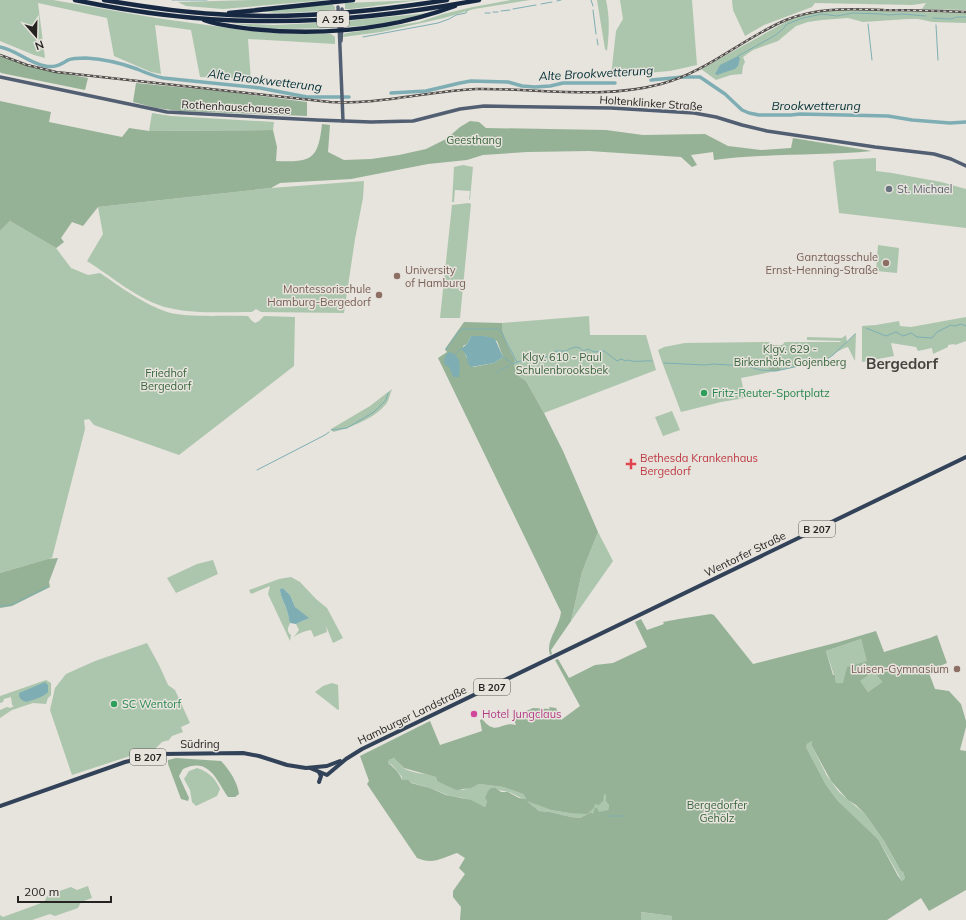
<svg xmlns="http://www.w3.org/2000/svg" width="966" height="920" font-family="Mulish,sans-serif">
	<rect width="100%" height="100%" fill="#e7e3dd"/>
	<!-- green -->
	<g fill="#acc6ad">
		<path d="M0,0h53l103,18 94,13 38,3h43l4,3v7l-87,-5 3,42 -19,-3 -32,-1 -9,-47 -36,-5 6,49 -10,-2 -37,-16 -7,-38 -69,-15 7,55 -11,-3 -34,-14z"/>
		<path d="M253,0h75l-105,9 -37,-3 -8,-4z"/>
		<path d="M421,0l-70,9h-6v-6z"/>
		<path d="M511,0h19l-56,9 -30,9 -63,14 -38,5 1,-3 3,-1 72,-11 24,-8 30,-7z"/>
		<path d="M597,0h9c4,18 3,33 1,51l-2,-2z"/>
		<path d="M620,0h72l5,65 -27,6 -59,5 5,-45 7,-12z"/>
		<path d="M732,0h234v10l-44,-1 4,-6 -14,2 -97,-2 -3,4 -48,18 -19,11 -12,-26z"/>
		<path d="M332,4l3,3v3c-16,1 -62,5 -74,1z"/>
		<path d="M834,10l132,3v10l-33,-1 -15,-3h-10l-45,3 -15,-4 -26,2 -14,2 -12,4 -18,15 -25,9 -10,7 2,5 -2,4 -1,8 -11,1 -15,5 -15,-11 88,-49 17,-6z"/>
		<path d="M428,13l-45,11 -37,3 -1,-6z"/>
		<path d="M335,22l1,4 -3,2 -49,1 -30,-2 -22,-4 42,2z"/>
		<path d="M152,113l19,3 103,6 -1,8 -124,1z"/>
		<path d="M876,158v13l16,2 49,9 25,7v39l-127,-15 -6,-51 4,-2z"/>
		<path d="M463,165l10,2 -3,32 -1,1 1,-9 -15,-1 -1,12h-2l2,-35z"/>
		<path d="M364,181l-1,17 -8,41 -11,74 -83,-1 -5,-3 -4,3c-27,0 -57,2 -83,-4 -28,-6 -58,-32 -82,-47l16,-27 -5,-27 173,-19z"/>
		<path d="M469,203l2,1 -11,114h-20l12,-113z"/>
		<path d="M10,221l46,27 15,20 17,7 12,-2c21,14 43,31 67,39 21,6 58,3 81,4l3,4 4,3 4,-2 5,-5 31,1 -1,49 -115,89 -85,-30 -5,-6 -5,1 1,9 -33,129 -52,15v-342z"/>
		<path d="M878,245l21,3 -2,25 -21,-2z"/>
		<path d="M589,316l1,19h56l10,35 -112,43 -18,-32 -6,-4 -4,-7 -2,-4 1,-6 -7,-14 -6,-17v-6z"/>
		<path d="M966,317v24l-11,4 -1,-1 -6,1v2l-15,7 -1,-6 -14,3 -2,-4 -25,-4 3,13 -32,6v-36l14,-1 23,-4 1,5 11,1z"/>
		<path d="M856,333l-1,28 -7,-14c-10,2 -17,11 -27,15l-80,16 4,20 -24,4 -40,10 -19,-50 -4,-12 6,-3 21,-4 84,-1 2,3h11l3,-3h55l1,-1 -34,-1v-3l35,1 4,-3 1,7z"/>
		<path d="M392,389c-2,5 -3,11 -6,15 -11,14 -36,24 -53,28l-2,-3 39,-23z"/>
		<path d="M672,411l8,19 -17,6 -8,-19z"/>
		<path d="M598,532l15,29 -42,60 11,-49z"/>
		<path d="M213,560l5,14 -42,19 -9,-15 30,-14z"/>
		<path d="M291,577l9,5 16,17 11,9 16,30 -10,5 -7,-17 1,6 -13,5 -3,-7c-7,1 -12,3 -17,7l5,-7 -3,-6 9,-4 -10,-13 -5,-12 -7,-7 -3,1c0,8 5,14 7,22 2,4 1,8 3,12 -2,5 -4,8 1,12l-1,6 -22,-47 2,-8 -19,8 -2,-4 30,-11z"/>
		<path d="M861,639l7,22 -20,6 -4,17 -8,-1 -1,-8h-1l-8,-24z"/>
		<path d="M147,643l12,22 9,20 7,5 15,33 -9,4 2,5 -11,4 -3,4 -7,2 -8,8 -4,2 -14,2 -64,21 -22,-65 5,-22 11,-14 29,-13z"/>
		<path d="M873,669l9,13 -14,10 -10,-13z"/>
		<path d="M46,680l5,3v12l-3,3 -2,6 -13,-1 -21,7 -12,8v-8l7,-3 3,1 4,-2 -2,-1 -1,-8 -7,2 -1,3 -3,1v-7z"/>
		<path d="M332,683l6,2 1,24 -1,1 -23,-18 8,-6z"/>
		<path d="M812,741v5l15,30 12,16 26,22 19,27 17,30 2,1 2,6 -3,3 -24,-42 -40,-38 -12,-16 -20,-38 1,-3z"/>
		<path d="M394,758c4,3 7,8 11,11 10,5 21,4 31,8l1,4 26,9 16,-6 24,3 20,7 3,6c-7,-2 -12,-7 -18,-8 -6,-2 -7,0 -12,-4l-9,13 -2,6 -22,-9 -13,-2 -20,-8 -28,-8v-3l-10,-12 -4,-2 1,-3z"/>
		<path d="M197,768c12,4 18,10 23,21l-3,7 -21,10 -4,-4 -2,-12 -6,-11 5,-8z"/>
		<path d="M606,793l3,12 -1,5 -15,5 -2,-3 -11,6 -9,-1 -21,-5 -11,-1 -13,-11 25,10 18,3 26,-9z"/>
		<path d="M88,886l4,12 -11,4 -3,6 -23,8 -5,-2 -18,6h-32v-5l3,2 41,-15 4,-7 23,-8 6,3z"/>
		<path d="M640,912l33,4 -1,4h-31z"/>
	</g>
	<!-- forest -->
	<g fill="#95b296" fill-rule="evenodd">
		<path d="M0,56l39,13 49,9 -3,12 -84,-17 -1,-1z"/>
		<path d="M136,83l93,9 78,10v14l-127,-5 -24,-3 -23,-6z"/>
		<path d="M0,101l51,11 -2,10 73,15 7,-9 20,3 124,-1 4,17 -1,14c35,1 42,0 46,-37l8,1 -2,27 16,8 27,-1 28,-4 27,-6 20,-10 14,-12 10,-6 9,1 7,6 120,2 37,5 62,-1 23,12 33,4 30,-2 2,-10 79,13c-52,5 -106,2 -158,9l-1,-8 -22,3 6,10 -5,2 -11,-10 -92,-6 -62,1 -44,3 -16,5 -39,4 -77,15 -71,4 -9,5 -173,19 -15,19 -11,-4 -11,16 3,4 -9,7 1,-1 -46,-27 -10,10z"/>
		<path d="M464,322l38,1v6l6,17 7,14 -1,6 2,4 4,7 6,4 18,32 19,38 35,81 -16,40 -11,49 -20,29 1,4 -2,1c-5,-14 10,-29 11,-43l-123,-254 9,-6 -2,-3zM471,336h14l12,5 6,16 -9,6 -21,4c-6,-6 -8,-13 -10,-21l4,-2z"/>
		<path d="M771,345h11l-2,25 -5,1 -6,-2z"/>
		<path d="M58,558l-9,24 1,5 -38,19 -12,2v-35l48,-14z"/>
		<path d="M711,614l3,1 39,49 86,-22 37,-11 8,21 46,-14 7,-3 10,28 -14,6 -4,4 6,16 14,2 12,13 5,17v6l-6,23 6,1v139l-37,21 -8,-13 -34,22h-215v-4l-31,-4v8h-181l1,-13 -8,-10v-6l12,-17 -6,-6 6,-10 -8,-5c-15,5 -24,12 -40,5l-50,-74 2,-3 -9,-25 70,-35 10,24 42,-14 -2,-11 2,-1c15,18 18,2 34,6l-3,-8 20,-9 17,1 -1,-2 7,1 5,12 19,-14 -25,-46 3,-1 11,19 26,-13 18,-2 34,-16 -12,-25 6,-3 6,11 17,-6 -1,-2 16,-3zM861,639l6,22 -20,6 -4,16h-7l-1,-8h-2l-7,-24zM874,671l8,11 -14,10 -8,-11zM812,741v5l19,35 17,19 8,5 9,9 19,27 17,30 2,1 2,6 -3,3 -4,-5 -20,-37 -40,-38 -12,-16 -20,-38 1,-3zM394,758l10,10 32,9 1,4 19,9 15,-2 8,-4 24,3 20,7 3,5 -7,-1 -11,-6h-7l-5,-4h-5l-3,3 -3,7 2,3 -2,6 -14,-7 -25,-5 -16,-7 -19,-5 -3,-3h-6c-1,-5 -9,-14 -14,-17l1,-3zM606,794v7l3,4 -1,5 -9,2 -2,-4h-2l-2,6 -2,-2 -11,6 -9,-1 -21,-5 -11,-1 -12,-10 24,9 18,3 18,1 7,-6 1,-4 4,1 4,-4 1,-6z"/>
		<path d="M176,758l45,3c8,8 17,22 18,33l-4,3h-7c-12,-18 -19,-40 -45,-28l-4,7 10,22 -1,3 -7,-2 -13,-35v-4z"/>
	</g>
	<!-- water -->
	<g fill="#7eaeb4">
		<path d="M738,56l2,2 -2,8 -3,3 -18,6 -2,-1 5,-9z"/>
		<path d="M471,336h14l10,3 8,18 -9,6 -23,4c-6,-6 -1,-10 -10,-18l6,-5z"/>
		<path d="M449,352c13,4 11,15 10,25h-5c-3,-3 -3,-8 -6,-11h-2l-2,-3 1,-7z"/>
		<path d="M283,588l7,7 5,12 14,11 -13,6 -6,-1c-2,-4 -1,-8 -3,-12 -2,-8 -7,-14 -7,-22z"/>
		<path d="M45,682l3,3c0,1 0,5 0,7 -2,4 -18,9 -22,10 -5,-2 -7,-3 -7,-9z"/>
	</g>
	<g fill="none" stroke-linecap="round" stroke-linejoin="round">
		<!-- stream -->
		<g stroke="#7eaeb4" stroke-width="1">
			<path d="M172,0h35"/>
			<path d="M591,0l2,6"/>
			<path d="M557,1l4,-1"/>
			<path d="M541,4l11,-2"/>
			<path d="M513,9l23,-4"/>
			<path d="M593,10l3,24"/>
			<path d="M501,11l9,-1"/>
			<path d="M493,12h5"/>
			<path d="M485,13h5"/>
			<path d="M933,18l18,1 6,-2h9"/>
			<path d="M868,24l4,36"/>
			<path d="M936,25l2,35"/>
			<path d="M363,37l75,-14 11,-4 7,-4 10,-2 1,-2"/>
			<path d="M597,39l1,6"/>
			<path d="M738,56l36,-20 8,-6 5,-6 16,-6 19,-4 15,2 16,-3 28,1 7,1 14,-1 24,2"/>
			<path d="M866,328l20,8 10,-4 7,4 8,-3 6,4 15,1 5,-6 14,-7 4,1 6,-2 5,2"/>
			<path d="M451,343l8,-12 4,-2h34l3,1 17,32 21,-5 6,1 12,-7h10l3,-2 7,-2 4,1 3,3 5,-2 6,3 10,-1 13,10 4,-2 5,2 2,-1c8,3 16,0 24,1"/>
			<path d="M446,350l3,-5"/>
			<path d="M455,355l6,-6"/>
			<path d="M503,357l10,7 4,-2"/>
			<path d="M664,363l41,2 8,-1 34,2 13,4 16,1 50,-11 7,-5 22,-21"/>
			<path d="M497,372l12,-6"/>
			<path d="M331,430l16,-2 27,-16 12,-12 2,-7"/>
			<path d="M257,470l68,-35 4,-3"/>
			<path d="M0,606l11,-1 37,-18"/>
			<path d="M608,816h16"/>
		</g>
		<!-- canal -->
		<g stroke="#7eaeb4" stroke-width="3.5">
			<path d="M0,47c16,3 29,16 45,19 9,2 15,-1 23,-6 5,-2 12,-2 18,-2 17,1 35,5 51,11 9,4 17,7 26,9l97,10 47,9h42"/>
			<path d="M651,80l32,-3h17l25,17 17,16 7,3 10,2h32l9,-1 88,2 24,4 38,3 16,-1"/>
			<path d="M391,93l35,-2 34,-8 11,-2 37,1 14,4 13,1 15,-1 13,-3h52"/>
		</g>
		<!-- secondary -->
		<g stroke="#525f72" stroke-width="3.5">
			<path d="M339,23l4,98"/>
			<path d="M341,41l1,-15"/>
			<path d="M0,77l167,35 150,8 54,2 42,-1 47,-12 24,-3 127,2 83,5 22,4 26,8 25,6 108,16 59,7 17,5 15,7"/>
		</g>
		<!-- primary -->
		<g stroke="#324258" stroke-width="4">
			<path d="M310,768l17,7 19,-16 16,-10 604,-292"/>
			<path d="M319,772l2,4 -2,6"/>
			<path d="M0,806l125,-44 37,-8 81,-1 16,3 28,9 19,3 21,-2 13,-5"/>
		</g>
		<!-- highway -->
		<g stroke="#172942" stroke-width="4.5">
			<path d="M75,0c62,13 126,21 190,21 72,1 144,-8 214,-21"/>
			<path d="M104,0c36,6 73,12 111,14 77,6 156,-2 232,-14"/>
			<path d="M229,13l124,-13"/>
			<path d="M204,20c15,6 33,7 48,9 69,7 138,1 203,-23"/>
		</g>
		<!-- rail casing -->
		<g stroke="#524f4d" stroke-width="2.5">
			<path id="rail" d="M0,55l27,10 29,7 274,30c49,3 98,-11 147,-13 61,-1 124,11 184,-5 46,-12 82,-46 125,-64 32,-13 64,-11 98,-10 27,0 55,1 82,2"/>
		</g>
		<!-- rail -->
		<use href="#rail" stroke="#e7e3dd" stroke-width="1" stroke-dasharray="3" stroke-linecap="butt"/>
		<!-- secondary-bridge -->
		<g stroke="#525f72" stroke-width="3.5">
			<path d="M338,7l1,16"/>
			<path d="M342,9v17"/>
		</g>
	</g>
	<!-- markers -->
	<circle fill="#6b7280" stroke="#e7e3dd" stroke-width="1.5" cx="889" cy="189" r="4"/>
	<g fill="#8d6e63" stroke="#e7e3dd" stroke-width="1.5">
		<circle cx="886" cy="263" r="4"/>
		<circle cx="397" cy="276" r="4"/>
		<circle cx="379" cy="295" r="4"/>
		<circle cx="957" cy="669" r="4"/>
	</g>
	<g fill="#2e9e5b" stroke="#e7e3dd" stroke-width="1.5">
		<circle cx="704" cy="393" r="4"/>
		<circle cx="114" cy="704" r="4"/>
	</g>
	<path fill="#e0444e" stroke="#e7e3dd" stroke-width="1.5" d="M629 458h4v4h4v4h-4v4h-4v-4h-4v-4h4z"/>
	<circle fill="#d1479c" stroke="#e7e3dd" stroke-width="1.5" cx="474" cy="714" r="4"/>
	<g text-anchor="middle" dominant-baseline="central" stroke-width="3" stroke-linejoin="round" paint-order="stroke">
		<!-- shield labels -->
		<g fill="#e7e3dd" stroke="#605d5a" stroke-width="1">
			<rect x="317" y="11" width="32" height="16" rx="3"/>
			<rect x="799" y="521" width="36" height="16" rx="3"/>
			<rect x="474" y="679" width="36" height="16" rx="3"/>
			<rect x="130" y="749" width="36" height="16" rx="3"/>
		</g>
		<g font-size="10" font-weight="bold" fill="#262422">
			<text x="333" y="19">A 25</text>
			<text x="817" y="529">B 207</text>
			<text x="492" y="687">B 207</text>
			<text x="148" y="757">B 207</text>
		</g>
		<!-- street labels -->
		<g font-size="11" fill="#262422" stroke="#e7e3dd">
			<text transform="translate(651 103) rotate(4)">Holtenklinker Straße</text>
			<text transform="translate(236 107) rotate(3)">Rothenhauschaussee</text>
			<text transform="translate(745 554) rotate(-26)">Wentorfer Straße</text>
			<text transform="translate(412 715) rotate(-26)">Hamburger Landstraße</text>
			<text x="200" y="744">Südring</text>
		</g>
		<!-- park labels -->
		<g font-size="11" fill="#37643b" stroke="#e7e3dd">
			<text x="474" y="140">Geesthang</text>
			<text x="790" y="349">Klgv. 629 -<tspan x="790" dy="13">Birkenhöhe Gojenberg</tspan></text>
			<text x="562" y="357">Klgv. 610 - Paul<tspan x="562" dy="13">Schulenbrooksbek</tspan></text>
			<text x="166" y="373">Friedhof<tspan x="166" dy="13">Bergedorf</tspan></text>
			<text x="717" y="805">Bergedorfer<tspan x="717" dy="13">Gehölz</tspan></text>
		</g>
		<!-- worship labels -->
		<g font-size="11" fill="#5b616d" stroke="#e7e3dd" text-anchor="start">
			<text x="897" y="189">St. Michael</text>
		</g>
		<!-- education labels -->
		<g font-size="11" fill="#785e54" stroke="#e7e3dd" text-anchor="end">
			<text x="878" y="257">Ganztagsschule<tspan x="878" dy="13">Ernst-Henning-Straße</tspan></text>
			<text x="405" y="270" text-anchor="start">University<tspan x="405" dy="13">of Hamburg</tspan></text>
			<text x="371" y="289">Montessorischule<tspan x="371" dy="13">Hamburg-Bergedorf</tspan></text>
			<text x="949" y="669">Luisen-Gymnasium</text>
		</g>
		<!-- leisure labels -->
		<g font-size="11" fill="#27864d" stroke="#e7e3dd" text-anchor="start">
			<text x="712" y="393">Fritz-Reuter-Sportplatz</text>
			<text x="122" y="704">SC Wentorf</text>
		</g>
		<!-- health labels -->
		<g font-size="11" fill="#be3a42" stroke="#e7e3dd" text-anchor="start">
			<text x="640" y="458">Bethesda Krankenhaus<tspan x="640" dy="13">Bergedorf</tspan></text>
		</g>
		<!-- hotel labels -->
		<g font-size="11" fill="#b23c85" stroke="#e7e3dd" text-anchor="start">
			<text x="482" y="714">Hotel Jungclaus</text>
		</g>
		<!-- water labels -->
		<g font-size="12" font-style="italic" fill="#002f35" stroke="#e7e3dd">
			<text transform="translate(596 73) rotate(-3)">Alte Brookwetterung</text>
			<text transform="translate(265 80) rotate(7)">Alte Brookwetterung</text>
			<text x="816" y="105">Brookwetterung</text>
		</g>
		<!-- district labels -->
		<g font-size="15" font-weight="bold" fill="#46423e" stroke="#e7e3dd">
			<text x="902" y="363">Bergedorf</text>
		</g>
	</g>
	<!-- north arrow -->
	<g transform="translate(36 36) rotate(160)" stroke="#e7e3dd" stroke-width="3" paint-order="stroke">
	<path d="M0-3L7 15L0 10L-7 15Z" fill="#262422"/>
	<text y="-6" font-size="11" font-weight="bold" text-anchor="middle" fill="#262422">N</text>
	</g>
	<!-- scale -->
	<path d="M18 896v6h93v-6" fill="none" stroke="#262422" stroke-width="2"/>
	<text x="24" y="896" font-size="12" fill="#262422" stroke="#e7e3dd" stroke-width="3" paint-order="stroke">200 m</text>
</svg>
